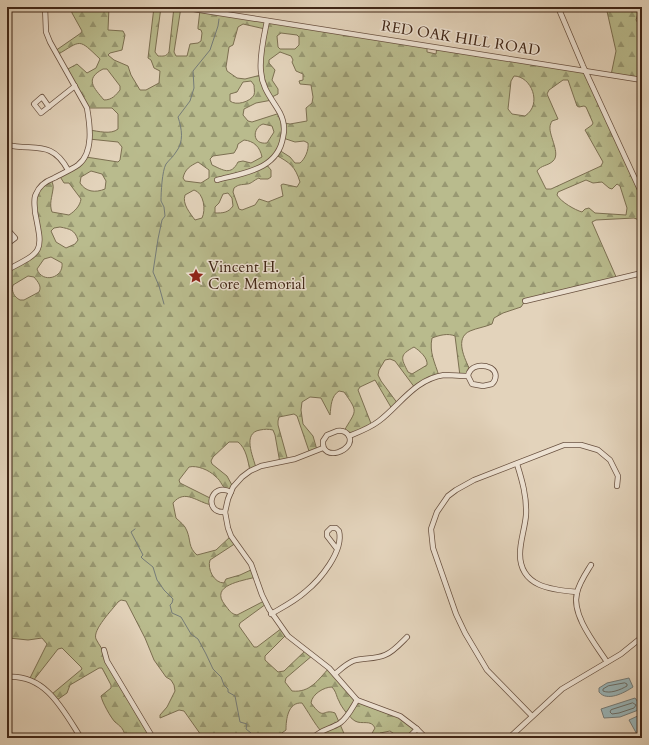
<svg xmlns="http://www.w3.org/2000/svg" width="649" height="745" font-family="Cardo,serif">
	<defs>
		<pattern id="forest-firs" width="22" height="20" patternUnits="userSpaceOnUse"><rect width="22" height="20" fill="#b9bb8d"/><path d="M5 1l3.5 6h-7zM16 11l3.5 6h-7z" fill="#989872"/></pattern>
	</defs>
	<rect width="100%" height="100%" fill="#e3d3bb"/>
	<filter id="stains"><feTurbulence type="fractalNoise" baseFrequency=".005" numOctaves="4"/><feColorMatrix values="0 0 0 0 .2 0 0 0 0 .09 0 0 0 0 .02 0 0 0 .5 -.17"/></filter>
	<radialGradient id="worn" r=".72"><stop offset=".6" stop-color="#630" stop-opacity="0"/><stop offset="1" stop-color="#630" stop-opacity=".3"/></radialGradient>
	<!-- forest -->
	<g fill="url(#forest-firs)" stroke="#7c7052" fill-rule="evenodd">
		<path d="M71,7h38l-1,23 15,1 2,4 -3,15 -12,3 -2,2 6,5 14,6 3,9 9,15h6l13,-7 1,-12 -6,-3 -3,-8 -3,-2 6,-51h7l-6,45 3,4c5,0 8,1 11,-4l5,-45h7l-7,45 2,4h11l3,-12 8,-1 3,-2 1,-8 -1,-3 -3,-1v-2l2,-17 227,35v7l9,2 1,-7 148,23 57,124v34l-3,-8 -5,-2 -38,2 -4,2 25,57 -92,22 -4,6 -18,6 -9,5 -2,6c-7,3 -15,4 -22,7 -16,7 -5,28 0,39l-2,6h-8l-5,-40c-7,-3 -15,-1 -23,2 -3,14 3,25 7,38l-24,12 -20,-27 -5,-2 -5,1 -6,10 -1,5 3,6 17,23 -6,5 -17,-29 -15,7 -2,3 14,36 -23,10 -5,-5c12,-21 15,-18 0,-39l-5,-1c-8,5 -8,15 -9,24l-9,-17 -11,-1 -8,5 -1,8 2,14 10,12 4,14 -7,4 -13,-38 -3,-2 -15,3 -1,4v4l10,36 -8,2 -5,-28 -2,-5c-5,-1 -8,-1 -13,0 -18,3 -7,26 -4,38l-6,3c-2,-10 -4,-23 -12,-29h-9l-16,15 -2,4 1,3 15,12 6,11 -2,5c-11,-5 -8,-10 -16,-16 -6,-6 -18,-11 -26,-9l-10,13 1,3 32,16v6c-14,-2 -27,-17 -39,-2l3,15c4,4 9,7 11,13 4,10 1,16 10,24l19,-5 15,-14 5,7 -26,17c-3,9 4,23 14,23l2,-4 14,-4 13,-6 3,8c-14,4 -47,8 -31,28 4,5 6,9 12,10l27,-14 2,3 -26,19 -1,3 15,21h3l25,-19 5,6 -22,22v4l13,12 6,-1 22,-21 7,5 -27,23 -1,4 7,9c18,2 26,-11 37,-23l23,28 41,17 33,25h-26l-10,-7 -10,2 -4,5h-10l5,-3 4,-7c-4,-9 -13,-3 -20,-7 -5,-3 -14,-14 -16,-20 -3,-5 -2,-8 -7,-14 -8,0 -20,7 -21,16 14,19 11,5 24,10l11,25c-5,0 -20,-4 -25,-7 -5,-5 -14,-21 -19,-28 -14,-1 -16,16 -16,27l-7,5 -1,3h-77v-3l-17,-24 -5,-1 -19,8v-3l7,-8 8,-16 -1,-6 -3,-5 -5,-3 -12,-17 -9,-22 -19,-37 -5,-1 -3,2c-5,7 -26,28 -22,37 3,6 7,10 9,17l48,82h-29l1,-3c-2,-7 -5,-9 -10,-13 -4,-4 -13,-20 -14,-26l10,-8v-3l-9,-17h-3l-29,17 -3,8 -10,7 -5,-6 30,-25 -1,-2 -19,-19 -4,1 -25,32 -4,-1 18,-36 -5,-6 -14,2 -19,-2 -2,39v-407l20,-10 13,-14 -5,-51 16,-16c1,3 3,7 2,10 -1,8 -4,15 -1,23l17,3c6,-4 11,-9 12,-16l-12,-16h-5l-5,-8 19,-10 8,-8 32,5 2,-2 2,-13 -4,-5 -29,-3v-9c9,1 22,5 29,-1v-15l-6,-6h-25l-21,-38 11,-6 10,9 9,-5 4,-9c-22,-21 -18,-19 -43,-4l-2,-4 26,-18 1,-2 -10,-18zM243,24l22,5 -4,46 -16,4 -8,-1 -10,-7 -1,-4 3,-20 4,-2 5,-18zM281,33l16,2 2,2v8l-4,4h-15l-2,-2 -1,-11zM280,52l11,4 2,4 -1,2 4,9 7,3v6l-4,1 1,3 11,1 2,12 -1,6 -6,5 1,13 -17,3 -6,-1 -4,-10 -28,9 -4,-1 -5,-6 1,-6 12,-6 16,-3 -2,-2 8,-4v-5l-6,-9 3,-10 -6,-7v-3zM103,69h4l13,17v4c-4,5 -8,10 -16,10 -10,-12 -20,-21 -1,-31zM514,76c17,0 29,28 11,40l-13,-2 -4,-5 3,-28zM563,80h5l9,26 2,1 5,-1 2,1 7,16 -1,2 -7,5 18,32 -2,4 -50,23h-5l-9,-18c4,-6 11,-5 16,-10 8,-7 -4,-25 -3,-34 0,-2 1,-4 2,-6l6,-2 -11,-25 2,-4zM251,81l3,4c0,3 1,7 0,10 -4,7 -18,11 -24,6v-7l7,-2 6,-10zM263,124l9,2 2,6 -7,11c-15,2 -15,-15 -4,-19zM283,138l12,4 9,-1 4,2c1,7 -3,16 -8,20h-5l-5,-6 -11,-7zM244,140c10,1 16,7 18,17l-11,6 -8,-2 -5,1c-7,14 -15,8 -26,3l-2,-6 3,-3 21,-3 3,-5 1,-4zM276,155c14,8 19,11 24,27l-3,5 -14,-3 -2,1 2,11 -15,6 -9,-3 -4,6 -13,5 -3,-1 -6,-17 1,-4c5,-4 7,-3 13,-4 4,0 7,-4 12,-6l1,1h8l3,-2v-7l-5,-6zM198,162l11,8v8l-8,5 -16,-2 -2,-3c2,-9 7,-12 15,-16zM91,171l11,3 4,7 -1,8c-10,4 -19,3 -25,-6l1,-6zM586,180l7,3 9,-1 7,6 3,1 5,-5 3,2 7,22 -1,7 -31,-2 -6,-5 -4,1 -3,3c-7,-2 -21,-10 -25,-17l1,-3zM194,190c10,3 12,20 8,28l-7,2c-5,-7 -13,-16 -10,-25zM228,193l4,5 1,8c-5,7 -10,7 -18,7v-6l4,-4 4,-9zM60,227c10,2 15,3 18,13l-3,4 -9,4 -10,-6 -5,-11 3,-3zM51,257l11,6c2,15 -20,21 -25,6l7,-10zM28,276l6,1c4,5 8,9 5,15l-15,8h-4c-6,-3 -9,-9 -7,-15zM414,347c6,4 14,11 13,18l-15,9 -4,-2c-7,-14 -9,-17 6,-25z"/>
		<path d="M606,7h34l-4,13 6,9v19l-1,1 1,31 -31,-5 5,-24z"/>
	</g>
	<!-- water -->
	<g fill="#99b6ba" stroke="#757c79">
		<path d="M629,678l4,9c-9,6 -26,15 -34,5v-4l8,-5z"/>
		<path d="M635,698l6,8v3l-21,8 -16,1 -3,-9z"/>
		<path d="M642,714v24h-3l-10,-18z"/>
	</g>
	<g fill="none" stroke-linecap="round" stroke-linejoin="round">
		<!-- shore -->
		<g stroke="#6c6e68" stroke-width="1">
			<path d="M625,683l2,1v2c-7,4 -17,8 -24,5v-2l5,-3z"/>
			<path d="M633,703l3,2 -2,3 -15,5 -7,1 -2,-2 1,-2z"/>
		</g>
		<!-- stream -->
		<g stroke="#757c79" stroke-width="1">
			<path d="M220,9l1,-2"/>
			<path d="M164,304l-5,-18 -6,-14 5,-33 4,-19 3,-4 -1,-9 -3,-6c0,-8 1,-30 5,-37 3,-4 7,-7 10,-12 8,-10 6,-23 2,-35l12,-16 4,-13 -1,-17 17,-21 8,-24 1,-7"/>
			<path d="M135,529l-4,3 1,2 11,21 -2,2 2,2 10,8 4,13 7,10 9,9 -1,4 -2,2 2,8 9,4 10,17 7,5 8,15 7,15 8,8 3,8 4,4v3l7,4 5,26 7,2 -1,5 5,4 1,5"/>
		</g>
		<!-- minor casing -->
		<g stroke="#695140" stroke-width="6">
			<g id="minor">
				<path d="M181,7l461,73"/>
				<path d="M558,7l25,59 59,128"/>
				<path d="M49,107l-7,-10 -8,7 7,9 34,-27"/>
				<path d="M7,145c28,6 45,-5 61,25"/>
				<path d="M217,180c26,-7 61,-10 66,-43 2,-8 1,-16 -3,-24 -7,-13 -18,-24 -19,-41 -2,-15 3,-36 6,-51"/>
				<path d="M7,229l8,9 -8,6"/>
				<path d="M7,270c37,-19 36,-18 28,-58 0,-6 -2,-13 1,-18 3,-8 10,-13 18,-16 7,-4 17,-8 24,-13 16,-12 12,-40 9,-57l-37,-66 -4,-10 -1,-25"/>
				<path d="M525,301l117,-28"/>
				<path d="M337,431c5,-1 9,0 12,5 7,15 -28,27 -26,5l4,-6z"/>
				<path d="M349,436c10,-4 21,-8 30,-15 21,-16 36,-42 65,-46 8,0 16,1 24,1l4,8 11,2 9,-2c5,-5 5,-12 -1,-16 -9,-4 -21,-3 -23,8"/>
				<path d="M323,448l-28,11 -34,7 -11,5 -8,6 -9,10 -5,12 -3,13 3,16 3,8 20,28 11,31 7,14 19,27 41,32 28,32 43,16 17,13 9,9"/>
				<path d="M517,464c5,16 10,33 9,51 -1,13 -6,26 -6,39 0,33 32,36 57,38"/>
				<path d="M225,512c-22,2 -15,-31 6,-20"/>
				<path d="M591,565c-5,8 -12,18 -14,28 -6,22 19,52 30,69"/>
				<path d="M271,614c12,-7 24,-13 34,-22 15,-12 39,-41 34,-61l-3,-3h-5l-4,4v4l10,13"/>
				<path d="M104,650l3,11 46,77"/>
				<path d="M335,674c6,-5 11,-10 18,-13 10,-4 21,-1 32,-6 8,-3 15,-11 22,-18"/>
				<path d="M7,677c39,-3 56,33 74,61"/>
				<path d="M532,716l-45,-46 -22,-37 -9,-19 -23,-66 -2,-19 6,-17 11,-16 8,-6 18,-10 90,-35h17l17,5 12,10 8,16 -1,10"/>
				<path d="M313,738c8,-9 18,-9 27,-15 8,-6 12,-15 17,-23"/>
				<path d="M408,738l9,-9"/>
				<path d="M509,738l53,-49 59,-35 21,-17"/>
			</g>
		</g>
		<!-- minor -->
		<use href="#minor" stroke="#ede2d3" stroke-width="4.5"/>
	</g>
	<!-- icons -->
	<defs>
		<g id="sight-bare" transform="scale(1.2)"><path d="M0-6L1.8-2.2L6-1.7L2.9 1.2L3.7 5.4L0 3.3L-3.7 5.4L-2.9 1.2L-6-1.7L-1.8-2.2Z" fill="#8f2418" stroke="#ede2d3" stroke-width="2.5" paint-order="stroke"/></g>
	</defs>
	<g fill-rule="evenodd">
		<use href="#sight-bare" x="196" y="276"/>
	</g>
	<g text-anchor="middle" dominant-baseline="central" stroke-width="3" stroke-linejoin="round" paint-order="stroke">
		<!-- street labels -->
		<g font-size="15" fill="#402617" stroke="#ede2d3">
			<text transform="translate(461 38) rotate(9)">RED OAK HILL ROAD</text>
		</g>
		<!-- poi labels -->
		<g font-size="15" fill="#402617" stroke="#ede2d3" text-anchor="start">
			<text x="208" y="267">Vincent H.<tspan x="208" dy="17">Core Memorial</tspan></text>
		</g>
	</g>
	<!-- margin -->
	<rect width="649" height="745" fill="none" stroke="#e3d3bb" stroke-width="24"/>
	<rect x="8" y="8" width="633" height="729" fill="none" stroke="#402617" stroke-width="2"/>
	<rect x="12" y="12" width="625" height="721" fill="none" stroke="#402617"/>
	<rect width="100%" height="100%" filter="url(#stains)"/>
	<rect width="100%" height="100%" fill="url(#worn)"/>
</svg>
